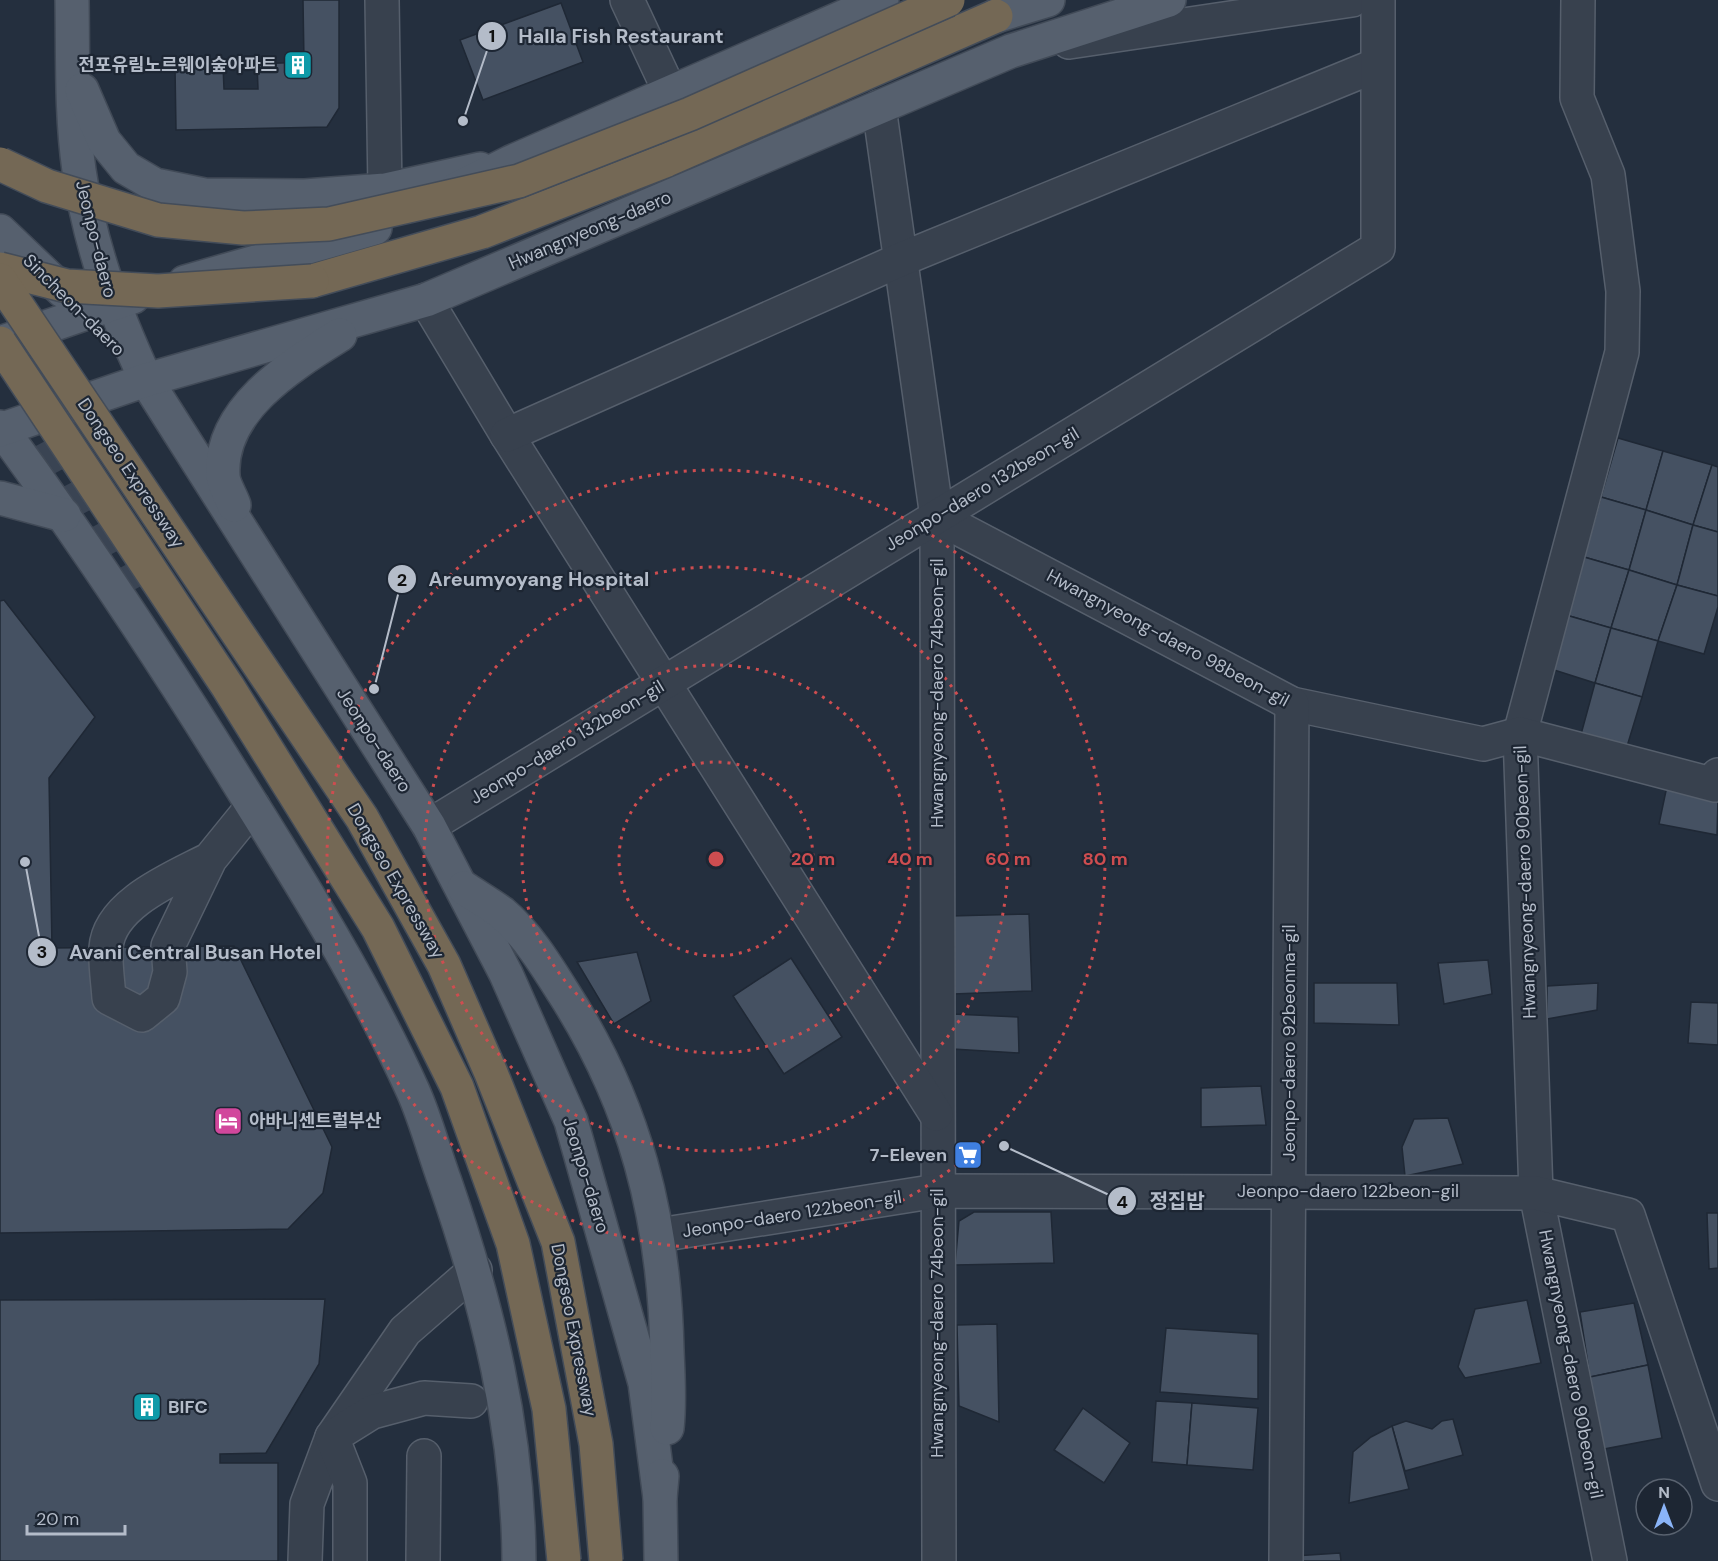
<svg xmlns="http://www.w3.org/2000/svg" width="1718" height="1561" font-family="'DM Sans','Noto Sans KR',sans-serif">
	<rect width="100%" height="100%" fill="#242f3e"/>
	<!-- building -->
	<g fill="#455162" stroke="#1f2835" stroke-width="1.5">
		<path d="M303,0h36v108l-12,19 -151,3 -1,-63 48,-1 1,23h34l-1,-25 47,-2z"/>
		<path d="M561,3l22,59 -100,38 -23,-60z"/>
		<path d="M1618,438l45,13 -17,59 -45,-13z"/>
		<path d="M1663,451l49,14 -19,60 -47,-15z"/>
		<path d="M1712,465l6,2v65l-25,-7z"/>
		<path d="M1601,497l45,13 -17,60 -45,-13z"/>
		<path d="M1646,510l47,15 -16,60 -48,-15z"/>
		<path d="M1693,525l25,7v64l-41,-11z"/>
		<path d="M1584,557l45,13 -18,58 -45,-13z"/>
		<path d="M1629,570l48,15 -19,56 -47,-13z"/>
		<path d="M1677,585l41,11v11l-14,47 -46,-13z"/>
		<path d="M4,600l91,117 -46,61 3,170 182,-2 98,201 -9,46 -35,36 -288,4v-632z"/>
		<path d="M1566,615l45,13 -16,55 -44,-14z"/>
		<path d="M1611,628l47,13 -16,56 -47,-14z"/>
		<path d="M1595,683l47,14 -17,56 -45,-15z"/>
		<path d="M1667,786l51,11 -1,38 -58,-11z"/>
		<path d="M1029,914l3,77 -79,3 -3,-78z"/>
		<path d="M637,952l14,49 -37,23 -37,-62z"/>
		<path d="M791,958l51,79 -58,37 -51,-78z"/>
		<path d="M1488,960l4,34 -48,10 -6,-41z"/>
		<path d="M1314,983h83l2,42 -85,-2z"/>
		<path d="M1598,983l-1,27 -50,9v-33z"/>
		<path d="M1691,1002l27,1v42l-30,-2z"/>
		<path d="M953,1014l65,3 1,36 -66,-4z"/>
		<path d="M1261,1086l5,39 -65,2v-39z"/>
		<path d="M1448,1118l15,46 -58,12 -3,-29 12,-28z"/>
		<path d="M974,1212h77l3,51 -99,2 4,-44z"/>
		<path d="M1707,1213h11v55l-9,1z"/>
		<path d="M325,1299l-6,65 -53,89 -46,1v9h58v98h-278v-261z"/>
		<path d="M1527,1300l14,63 -76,15 -7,-11 17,-58z"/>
		<path d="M1634,1303l14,62 -58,12 -10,-65z"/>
		<path d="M997,1324l2,98 -40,-16 -2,-81z"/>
		<path d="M1166,1328l92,6v65l-98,-7z"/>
		<path d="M1648,1365l14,73 -58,11 -14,-72z"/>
		<path d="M1156,1401l36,2 -5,62 -35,-3z"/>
		<path d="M1192,1403l66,5 -5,62 -66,-5z"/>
		<path d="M1083,1408l47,35 -26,40 -50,-33z"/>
		<path d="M1453,1419l10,36 -58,16 -13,-45 14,-5 26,8 10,-8z"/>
		<path d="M1392,1426l17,63 -60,14 4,-51 18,-15z"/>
		<path d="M1340,1553l1,8h-47v-5z"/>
	</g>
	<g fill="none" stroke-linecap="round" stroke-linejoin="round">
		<!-- major-tunnel -->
		<path stroke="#3a4453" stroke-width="33" stroke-dasharray="33 16" stroke-linecap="butt" d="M49,439l81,153"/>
		<!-- minor casing -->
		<g stroke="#565f6c" stroke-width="36">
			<g id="minor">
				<path d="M382,0l3,190"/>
				<path d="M627,0l43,92"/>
				<path d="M1578,0l-1,98 31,77 15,116 -1,61 -102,382 16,459 74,368"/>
				<path d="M1069,42l283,-42"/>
				<path d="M879,107l58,410 2,1044"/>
				<path d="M426,300l81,135 429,679"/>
				<path d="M507,435l395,-176 475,-194"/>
				<path d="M937,517l355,187 191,40 37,-10 195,51 3,-10"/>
				<path d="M429,826l949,-578v-248"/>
				<path d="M210,859c-34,18 -101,44 -104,89 -1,16 2,34 3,50l33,17 21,-17 7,-26 -2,-26 42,-87 43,-53"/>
				<path d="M659,1235l278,-44 599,2 92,22 90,269"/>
				<path d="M305,1561l2,-57 25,-67 73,-106 70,-61"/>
				<path d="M350,1561v-78l-18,-46 40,-25 52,-14 47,3"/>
				<path d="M423,1561l1,-105"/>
				<path d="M1286,1561l6,-857"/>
			</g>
		</g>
		<!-- major casing -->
		<g stroke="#414a57" stroke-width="36">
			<g id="major">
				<path d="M72,0c1,56 -1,115 7,170 11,77 35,140 67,210l283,446 77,148 65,147 74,262 15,115"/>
				<path d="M996,16l52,-16"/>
				<path d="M82,90l22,51 22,27 29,17 49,10 101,1 80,-6 95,-21"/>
				<path d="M457,189l54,-27 371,-162"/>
				<path d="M0,231l63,60"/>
				<path d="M185,282l190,-54"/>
				<path d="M0,343l133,-46"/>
				<path d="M0,427c85,116 165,237 241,360 62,99 124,198 172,304 13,29 21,61 32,91 43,125 73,246 74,379"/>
				<path d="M0,430l146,-50 280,-80 585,-249 158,-51"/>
				<path d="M0,498l64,17"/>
				<path d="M234,505c-3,-9 -11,-21 -11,-30 -4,-66 69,-110 117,-140"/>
				<path d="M464,888c12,8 26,16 38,25 25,21 44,52 61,79 72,112 101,225 104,358 1,26 3,52 0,78"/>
				<path d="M661,1561l-1,-63 2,-22"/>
			</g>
		</g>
		<!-- highway casing -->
		<g stroke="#434c59" stroke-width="36">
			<path id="highway" d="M312,281l170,-49 185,-72 329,-144"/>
		</g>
		<!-- minor -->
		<use href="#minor" stroke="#38414e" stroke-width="33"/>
		<!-- major -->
		<use href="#major" stroke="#56606e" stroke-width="33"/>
		<!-- highway -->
		<use href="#highway" stroke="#746855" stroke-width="33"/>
		<!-- highway-bridge casing -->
		<g stroke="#434c59" stroke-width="36" stroke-linecap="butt">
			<g id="highway-bridge">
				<path d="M0,164l47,22 111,34 85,8 86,-4 190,-43 171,-67 258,-114"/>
				<path d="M0,269l67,17 91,5 154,-10"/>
				<path d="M0,280l362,538 82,147 47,108 67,169 38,202 10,117"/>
				<path d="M0,343l228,344 150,241 79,159 56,157 36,165 15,152"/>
			</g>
		</g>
		<!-- highway-bridge -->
		<use href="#highway-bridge" stroke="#746855" stroke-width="33"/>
	</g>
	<!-- distance rings -->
	<g fill="none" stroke="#ce4d50" stroke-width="3" stroke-dasharray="3 6">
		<circle cx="716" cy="859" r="97"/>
		<circle cx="716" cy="859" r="194"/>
		<circle cx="716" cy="859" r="292"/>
		<circle cx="716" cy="859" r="389"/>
	</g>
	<!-- icons -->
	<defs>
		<g id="building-square" transform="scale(1.5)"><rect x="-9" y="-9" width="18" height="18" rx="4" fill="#0f9aa8" stroke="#1d2633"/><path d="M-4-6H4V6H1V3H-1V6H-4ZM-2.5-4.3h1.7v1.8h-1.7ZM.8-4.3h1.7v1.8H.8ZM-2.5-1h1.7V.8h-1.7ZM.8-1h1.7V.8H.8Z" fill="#fff"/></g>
		<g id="hotel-square" transform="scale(1.5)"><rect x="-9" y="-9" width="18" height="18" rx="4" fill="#d1479c" stroke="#1d2633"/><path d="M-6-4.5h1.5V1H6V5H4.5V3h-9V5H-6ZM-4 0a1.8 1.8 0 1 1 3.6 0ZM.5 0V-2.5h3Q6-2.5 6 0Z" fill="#fff"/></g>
		<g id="supermarket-square" transform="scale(1.5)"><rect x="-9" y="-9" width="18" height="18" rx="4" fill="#3f7fe0" stroke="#1d2633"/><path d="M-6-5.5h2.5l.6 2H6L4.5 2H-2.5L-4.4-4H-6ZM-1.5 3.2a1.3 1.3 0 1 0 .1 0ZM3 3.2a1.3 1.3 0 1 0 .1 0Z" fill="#fff"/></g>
	</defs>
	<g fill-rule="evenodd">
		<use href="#building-square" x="298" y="65"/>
		<use href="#hotel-square" x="228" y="1121"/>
		<use href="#supermarket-square" x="968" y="1155"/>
		<use href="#building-square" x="147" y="1407"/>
	</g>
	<g text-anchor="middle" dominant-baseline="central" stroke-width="4.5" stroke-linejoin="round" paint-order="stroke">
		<!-- poi labels -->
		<g font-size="18" font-weight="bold" fill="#b4bcc9" stroke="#1d2633" text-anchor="end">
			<text x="277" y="65">전포유림노르웨이숲아파트</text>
			<text x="249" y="1121" text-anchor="start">아바니센트럴부산</text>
			<text x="947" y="1155">7-Eleven</text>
			<text x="168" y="1407" text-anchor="start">BIFC</text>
		</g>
		<!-- street labels -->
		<g font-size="18" fill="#b4bcc9" stroke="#1d2633">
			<text transform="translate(590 230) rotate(-23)">Hwangnyeong-daero</text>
			<text transform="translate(96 239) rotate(76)">Jeonpo-daero</text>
			<text transform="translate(74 305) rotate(45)">Sincheon-daero</text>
			<text transform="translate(131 473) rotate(56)">Dongseo Expressway</text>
			<text transform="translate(982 489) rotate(-31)">Jeonpo-daero 132beon-gil</text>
			<text transform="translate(1168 638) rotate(28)">Hwangnyeong-daero 98beon-gil</text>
			<text transform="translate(937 693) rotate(-90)">Hwangnyeong-daero 74beon-gil</text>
			<text transform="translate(374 740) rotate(57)">Jeonpo-daero</text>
			<text transform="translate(567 742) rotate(-31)">Jeonpo-daero 132beon-gil</text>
			<text transform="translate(396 881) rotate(60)">Dongseo Expressway</text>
			<text transform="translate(1525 882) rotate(-92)">Hwangnyeong-daero 90beon-gil</text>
			<text transform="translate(1289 1043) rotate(-90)">Jeonpo-daero 92beonna-gil</text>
			<text transform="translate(586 1175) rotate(73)">Jeonpo-daero</text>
			<text x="1348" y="1191">Jeonpo-daero 122beon-gil</text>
			<text transform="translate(792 1214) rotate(-9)">Jeonpo-daero 122beon-gil</text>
			<text transform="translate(937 1323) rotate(-90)">Hwangnyeong-daero 74beon-gil</text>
			<text transform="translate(574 1330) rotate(79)">Dongseo Expressway</text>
			<text transform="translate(1571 1364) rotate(79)">Hwangnyeong-daero 90beon-gil</text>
		</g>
	</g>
	<circle cx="716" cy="859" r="9" fill="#ce4d50" stroke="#1d2633" stroke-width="3"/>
	<g font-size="18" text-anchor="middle" font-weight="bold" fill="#ce4d50" stroke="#1d2633" stroke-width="4.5" stroke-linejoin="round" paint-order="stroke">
		<text x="813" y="865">20 m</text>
		<text x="910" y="865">40 m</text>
		<text x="1008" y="865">60 m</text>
		<text x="1105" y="865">80 m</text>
	</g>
	<!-- callouts -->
	<path fill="none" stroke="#b4bcc9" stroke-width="2" d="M463 121L492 36M374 689L402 579M25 862L42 952M1004 1146L1122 1201"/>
	<g fill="#b4bcc9" stroke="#1d2633" stroke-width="2">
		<circle cx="463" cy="121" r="6"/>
		<circle cx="374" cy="689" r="6"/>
		<circle cx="25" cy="862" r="6"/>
		<circle cx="1004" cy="1146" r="6"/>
		<circle cx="492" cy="36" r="15"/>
		<circle cx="402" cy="579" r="15"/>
		<circle cx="42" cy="952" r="15"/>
		<circle cx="1122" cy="1201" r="15"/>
	</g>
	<g font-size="18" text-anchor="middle" font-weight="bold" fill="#111">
		<text x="492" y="42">1</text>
		<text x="402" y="586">2</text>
		<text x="42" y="958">3</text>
		<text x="1122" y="1208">4</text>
	</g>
	<g font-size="20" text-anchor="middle" font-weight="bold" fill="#b4bcc9" stroke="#1d2633" stroke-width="4.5" stroke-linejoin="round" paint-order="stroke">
		<text x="621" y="43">Halla Fish Restaurant</text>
		<text x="539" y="586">Areumyoyang Hospital</text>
		<text x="195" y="959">Avani Central Busan Hotel</text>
		<text x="1177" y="1208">정집밥</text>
	</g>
	<!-- north arrow -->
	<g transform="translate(1664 1507)"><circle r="28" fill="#1d2633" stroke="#59626f" stroke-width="1.5"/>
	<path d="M0-4.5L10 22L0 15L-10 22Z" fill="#8ab4f8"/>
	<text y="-9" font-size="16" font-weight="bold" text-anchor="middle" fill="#b4bcc9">N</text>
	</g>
	<!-- scale -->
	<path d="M27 1525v9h98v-9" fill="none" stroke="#b4bcc9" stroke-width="3"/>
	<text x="36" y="1525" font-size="18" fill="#b4bcc9" stroke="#1d2633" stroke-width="4.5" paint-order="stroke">20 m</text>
</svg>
